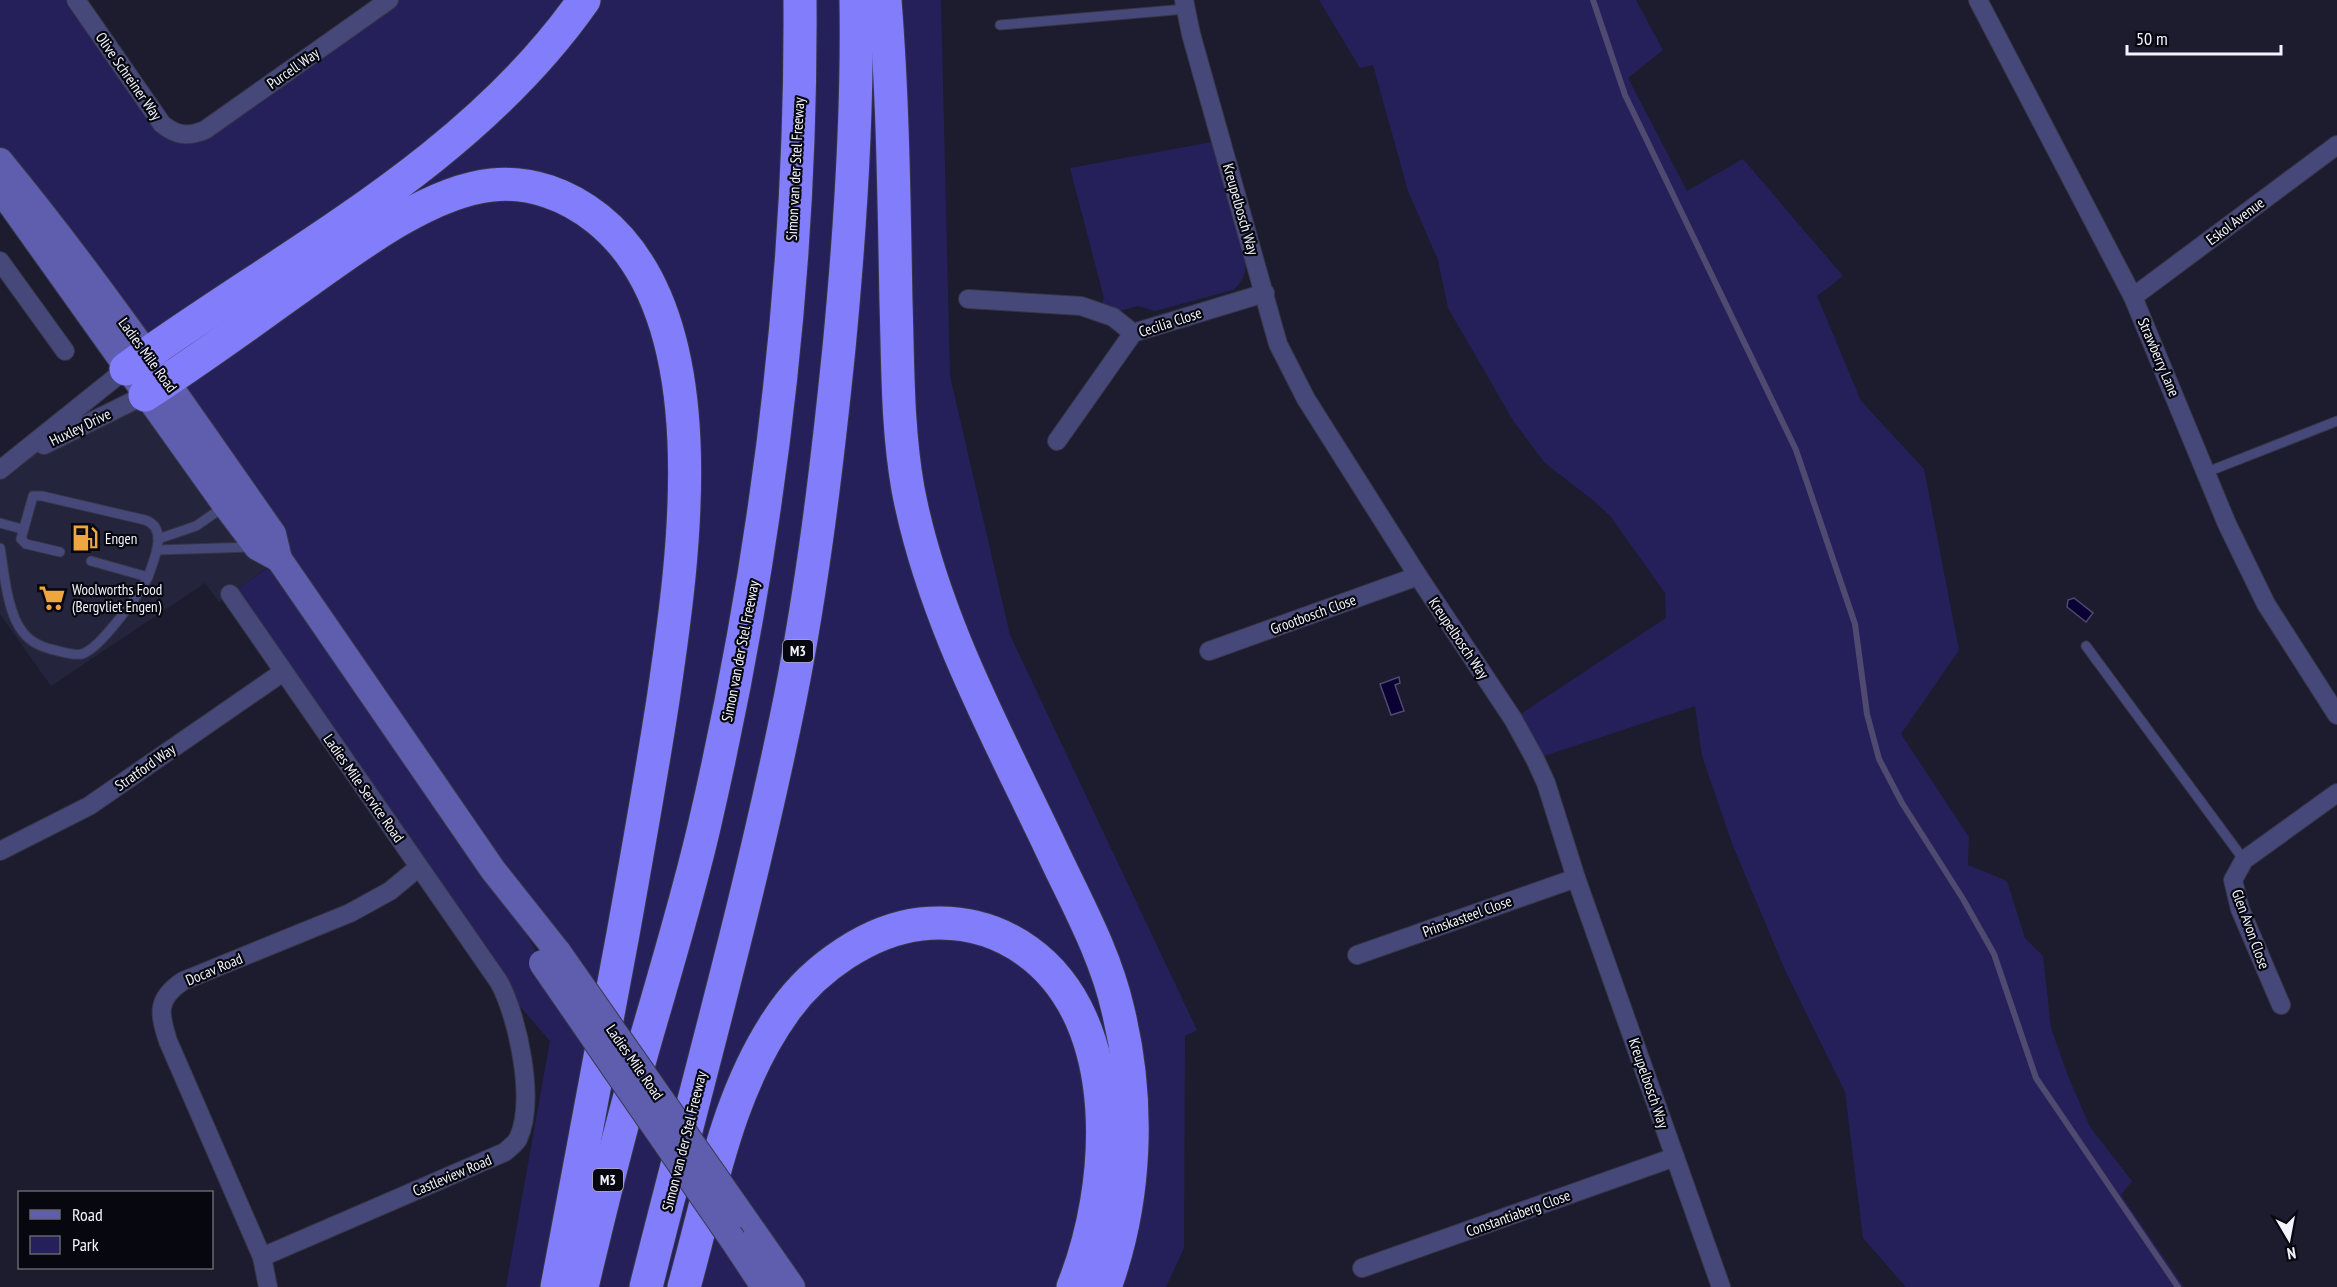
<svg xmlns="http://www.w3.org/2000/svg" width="2337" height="1287" font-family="'PT Sans Narrow',sans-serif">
	<rect width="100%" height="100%" fill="#1c1c2e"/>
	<!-- built -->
	<path fill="#24253d" d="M145,395l134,164 -60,43 -14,-19 -154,103 -51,-72v-144z"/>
	<!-- green -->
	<g fill="#25205a">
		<path d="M0,0h76l86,124 22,12 205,-136h552l9,376 60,259 187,395 -12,6 -1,212 -18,39h-374l-297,-412 47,88 222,324h-258l44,-246 -51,-59 -269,-388 49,-34 -279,-371z"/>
		<path d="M1319,0h317l27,50 -35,28 59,113 56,-32 100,117 -26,20 44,105 63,68 35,181 -58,84 68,103 -1,28 39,16 18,57 18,18 8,72 17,48 22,51 42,54 -11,14 63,92h-278l-43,-49 -18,-146 -60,-122 -52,-124 -31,-90 -7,-50 -160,53 -22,-40 153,-101 -1,-25 -54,-76 -17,-16 -49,-38 -31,-41 -66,-114 -10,-48 -30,-69 -35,-126 -13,3z"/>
		<path d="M1212,142l34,120c0,12 -4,20 -13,28l-78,21 -17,-5 -19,5 -18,-6 3,-7 -34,-130z"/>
	</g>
	<!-- water -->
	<g fill="#0b0033" stroke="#504970" stroke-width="1.5">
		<path d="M2074,598l19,15 -7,9 -19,-15 1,-7z"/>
		<path d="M1399,677l1,6 -5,2 9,26 -13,4 -11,-31z"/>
	</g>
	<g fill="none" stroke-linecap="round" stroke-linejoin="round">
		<!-- stream -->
		<path stroke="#504970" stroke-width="6" d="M1593,0l32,95 171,355 59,174 12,90 12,45 23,44 61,96 31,55 42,124 142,209"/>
		<!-- lane casing -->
		<g stroke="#363647" stroke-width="11">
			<g id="lane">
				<path d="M1000,25l186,-16"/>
				<path d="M2207,472l130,-51"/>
				<path d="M0,523l22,6"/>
				<path d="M158,539l38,-13 29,-20"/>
				<path d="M0,548c4,23 6,51 16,73 8,16 17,23 34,28 10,2 22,7 32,5 19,-6 56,-59 66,-77"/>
				<path d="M157,550l95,-3"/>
				<path d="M60,552l-34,-8 -5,-5 12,-43h9l103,24c24,8 9,39 3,57l-57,-16"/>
				<path d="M2086,646l158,214"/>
			</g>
		</g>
		<!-- street casing -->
		<g stroke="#363647" stroke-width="20">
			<g id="street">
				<path d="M76,0l86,124c15,12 26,13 43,6l184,-130"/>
				<path d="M1184,0l7,34 87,310 28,55 112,177 95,143 22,40 11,24 30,95 145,409"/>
				<path d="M1978,0l155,297 94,227 39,80 71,111"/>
				<path d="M0,261l65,90"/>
				<path d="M2133,297l204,-152"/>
				<path d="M968,299l113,7 32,11 20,16"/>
				<path d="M1057,441l76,-108 132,-40"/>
				<path d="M44,445l101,-50"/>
				<path d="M0,470l126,-101"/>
				<path d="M230,594l269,388c19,35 37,119 19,157 -3,5 -9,9 -13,13l-243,105 6,30"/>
				<path d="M1209,651l209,-75"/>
				<path d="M0,851l89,-45 194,-134"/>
				<path d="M1357,955l219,-77"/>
				<path d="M2281,1005l-41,-96 -7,-29 11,-20 93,-67"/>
				<path d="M262,1257l-94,-216c-9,-28 -12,-42 15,-60l167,-68 40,-22 29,-24"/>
				<path d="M1362,1268l313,-111"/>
			</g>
		</g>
		<!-- secondary casing -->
		<g stroke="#363647" stroke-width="28">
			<g id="secondary">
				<path d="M0,161c98,119 185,247 273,373l6,25 214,311 65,82"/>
				<path d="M0,189l226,317 31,41 22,12"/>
				<path d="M741,1214l51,73"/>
				<path d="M733,1240l31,47"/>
			</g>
		</g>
		<!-- highway casing -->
		<g stroke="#363647" stroke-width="35">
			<g id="highway">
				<path d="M885,0c8,100 9,201 11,302 2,62 1,125 12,187 25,132 93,252 149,372 23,48 49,96 61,149 22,90 19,189 -13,277"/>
				<path d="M126,369c159,-115 343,-205 458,-369"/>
				<path d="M145,395c48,-31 94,-64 141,-98 56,-39 137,-105 206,-112 39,-4 76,10 106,34 123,99 85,344 65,481 -12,78 -26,156 -40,234 -22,117 -44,235 -66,353"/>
				<path d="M582,1287c17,-72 35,-145 55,-217 23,-82 49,-164 68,-247 62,-269 97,-547 95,-823"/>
				<path d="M646,1287c49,-196 104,-390 144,-588 23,-116 37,-233 49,-351 11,-115 19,-232 17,-348"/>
				<path d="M684,1287c26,-93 43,-197 101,-277 30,-42 84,-80 136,-86 39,-4 74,4 106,27 98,70 86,237 46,336"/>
			</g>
		</g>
		<!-- lane -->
		<use href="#lane" stroke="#47487a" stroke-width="9"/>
		<!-- street -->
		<use href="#street" stroke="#47487a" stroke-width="18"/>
		<!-- secondary -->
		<use href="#secondary" stroke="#5f5eae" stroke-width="26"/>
		<!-- highway -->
		<use href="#highway" stroke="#827dfb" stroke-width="33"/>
		<!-- secondary-bridge casing -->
		<g stroke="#363647" stroke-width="28" stroke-linecap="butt">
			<g id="secondary-bridge">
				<path d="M558,952l183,262"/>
				<path d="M542,963l191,277"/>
			</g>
		</g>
		<!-- secondary-bridge -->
		<use href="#secondary-bridge" stroke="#5f5eae" stroke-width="26"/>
	</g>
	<!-- icons -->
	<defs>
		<g id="fuel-bare" transform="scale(2.07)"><path d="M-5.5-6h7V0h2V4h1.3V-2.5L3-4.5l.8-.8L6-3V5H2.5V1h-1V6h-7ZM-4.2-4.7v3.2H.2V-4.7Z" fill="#f0a63e" stroke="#07080f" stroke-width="2.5" paint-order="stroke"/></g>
		<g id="supermarket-bare" transform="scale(2.07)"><path d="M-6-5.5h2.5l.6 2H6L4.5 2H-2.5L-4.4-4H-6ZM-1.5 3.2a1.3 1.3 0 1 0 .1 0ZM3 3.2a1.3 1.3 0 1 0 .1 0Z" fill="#f0a63e" stroke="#07080f" stroke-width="2.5" paint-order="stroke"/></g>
	</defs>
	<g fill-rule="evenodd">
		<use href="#fuel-bare" x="85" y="538"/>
		<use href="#supermarket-bare" x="52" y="598"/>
	</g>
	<g text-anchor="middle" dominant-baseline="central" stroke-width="4.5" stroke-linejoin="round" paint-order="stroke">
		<!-- shield labels -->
		<g fill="#07080f" stroke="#acacb6" stroke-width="1.5">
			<rect x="783" y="640" width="30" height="22" rx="4.5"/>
			<rect x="593" y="1169" width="30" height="22" rx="4.5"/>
		</g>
		<g font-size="14" font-weight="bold" fill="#f2f3fd">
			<text x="798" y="651">M3</text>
			<text x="608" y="1180">M3</text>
		</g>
		<!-- street labels -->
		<g font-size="15" fill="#f2f3fd" stroke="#07080f">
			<text transform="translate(293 68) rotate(-35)">Purcell Way</text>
			<text transform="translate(129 76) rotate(55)">Olive Schreiner Way</text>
			<text transform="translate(795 169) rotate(-87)">Simon van der Stel Freeway</text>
			<text transform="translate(1241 209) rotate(74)">Kreupelbosch Way</text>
			<text transform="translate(2235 221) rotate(-37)">Eskol Avenue</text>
			<text transform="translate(1170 322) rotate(-18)">Cecilia Close</text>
			<text transform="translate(148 355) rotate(54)">Ladies Mile Road</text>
			<text transform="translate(2159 357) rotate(67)">Strawberry Lane</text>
			<text transform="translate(80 427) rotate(-26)">Huxley Drive</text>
			<text transform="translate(1313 614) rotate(-20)">Grootbosch Close</text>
			<text transform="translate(1459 638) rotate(56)">Kreupelbosch Way</text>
			<text transform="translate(740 651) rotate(-79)">Simon van der Stel Freeway</text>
			<text transform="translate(145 767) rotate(-35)">Stratford Way</text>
			<text transform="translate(364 788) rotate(55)">Ladies Mile Service Road</text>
			<text transform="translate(1467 916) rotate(-20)">Prinskasteel Close</text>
			<text transform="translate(2251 929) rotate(70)">Glen Avon Close</text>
			<text transform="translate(214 969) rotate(-23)">Docav Road</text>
			<text transform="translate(635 1062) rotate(55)">Ladies Mile Road</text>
			<text transform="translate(1649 1083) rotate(71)">Kreupelbosch Way</text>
			<text transform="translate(684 1141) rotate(-76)">Simon van der Stel Freeway</text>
			<text transform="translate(452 1175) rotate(-23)">Castleview Road</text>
			<text transform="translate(1518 1213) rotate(-20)">Constantiaberg Close</text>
		</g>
		<!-- poi labels -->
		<g font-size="15" fill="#f2f3fd" stroke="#07080f" text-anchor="start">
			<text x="105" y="538">Engen</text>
			<text x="72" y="589">Woolworths Food<tspan x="72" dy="17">(Bergvliet Engen)</tspan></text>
		</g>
	</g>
	<!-- legend -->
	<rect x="18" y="1191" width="195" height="78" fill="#07080f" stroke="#65666e" stroke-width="1.5"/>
	<rect x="30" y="1210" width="30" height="9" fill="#5f5eae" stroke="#65666e" stroke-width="1.5"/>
	<text x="72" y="1221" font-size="18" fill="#f2f3fd">Road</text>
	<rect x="30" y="1236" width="30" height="18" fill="#25205a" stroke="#65666e" stroke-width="1.5"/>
	<text x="72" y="1251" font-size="18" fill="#f2f3fd">Park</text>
	<!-- north arrow -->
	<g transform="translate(2289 1239) rotate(170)" stroke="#07080f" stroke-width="4.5" paint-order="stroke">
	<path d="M0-4.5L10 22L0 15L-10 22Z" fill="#f2f3fd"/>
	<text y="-9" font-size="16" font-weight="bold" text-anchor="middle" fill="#f2f3fd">N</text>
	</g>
	<!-- scale -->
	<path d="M2127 45v9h154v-9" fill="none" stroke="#f2f3fd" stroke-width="3"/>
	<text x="2136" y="45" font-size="18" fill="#f2f3fd" stroke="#07080f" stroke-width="4.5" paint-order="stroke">50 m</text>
</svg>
